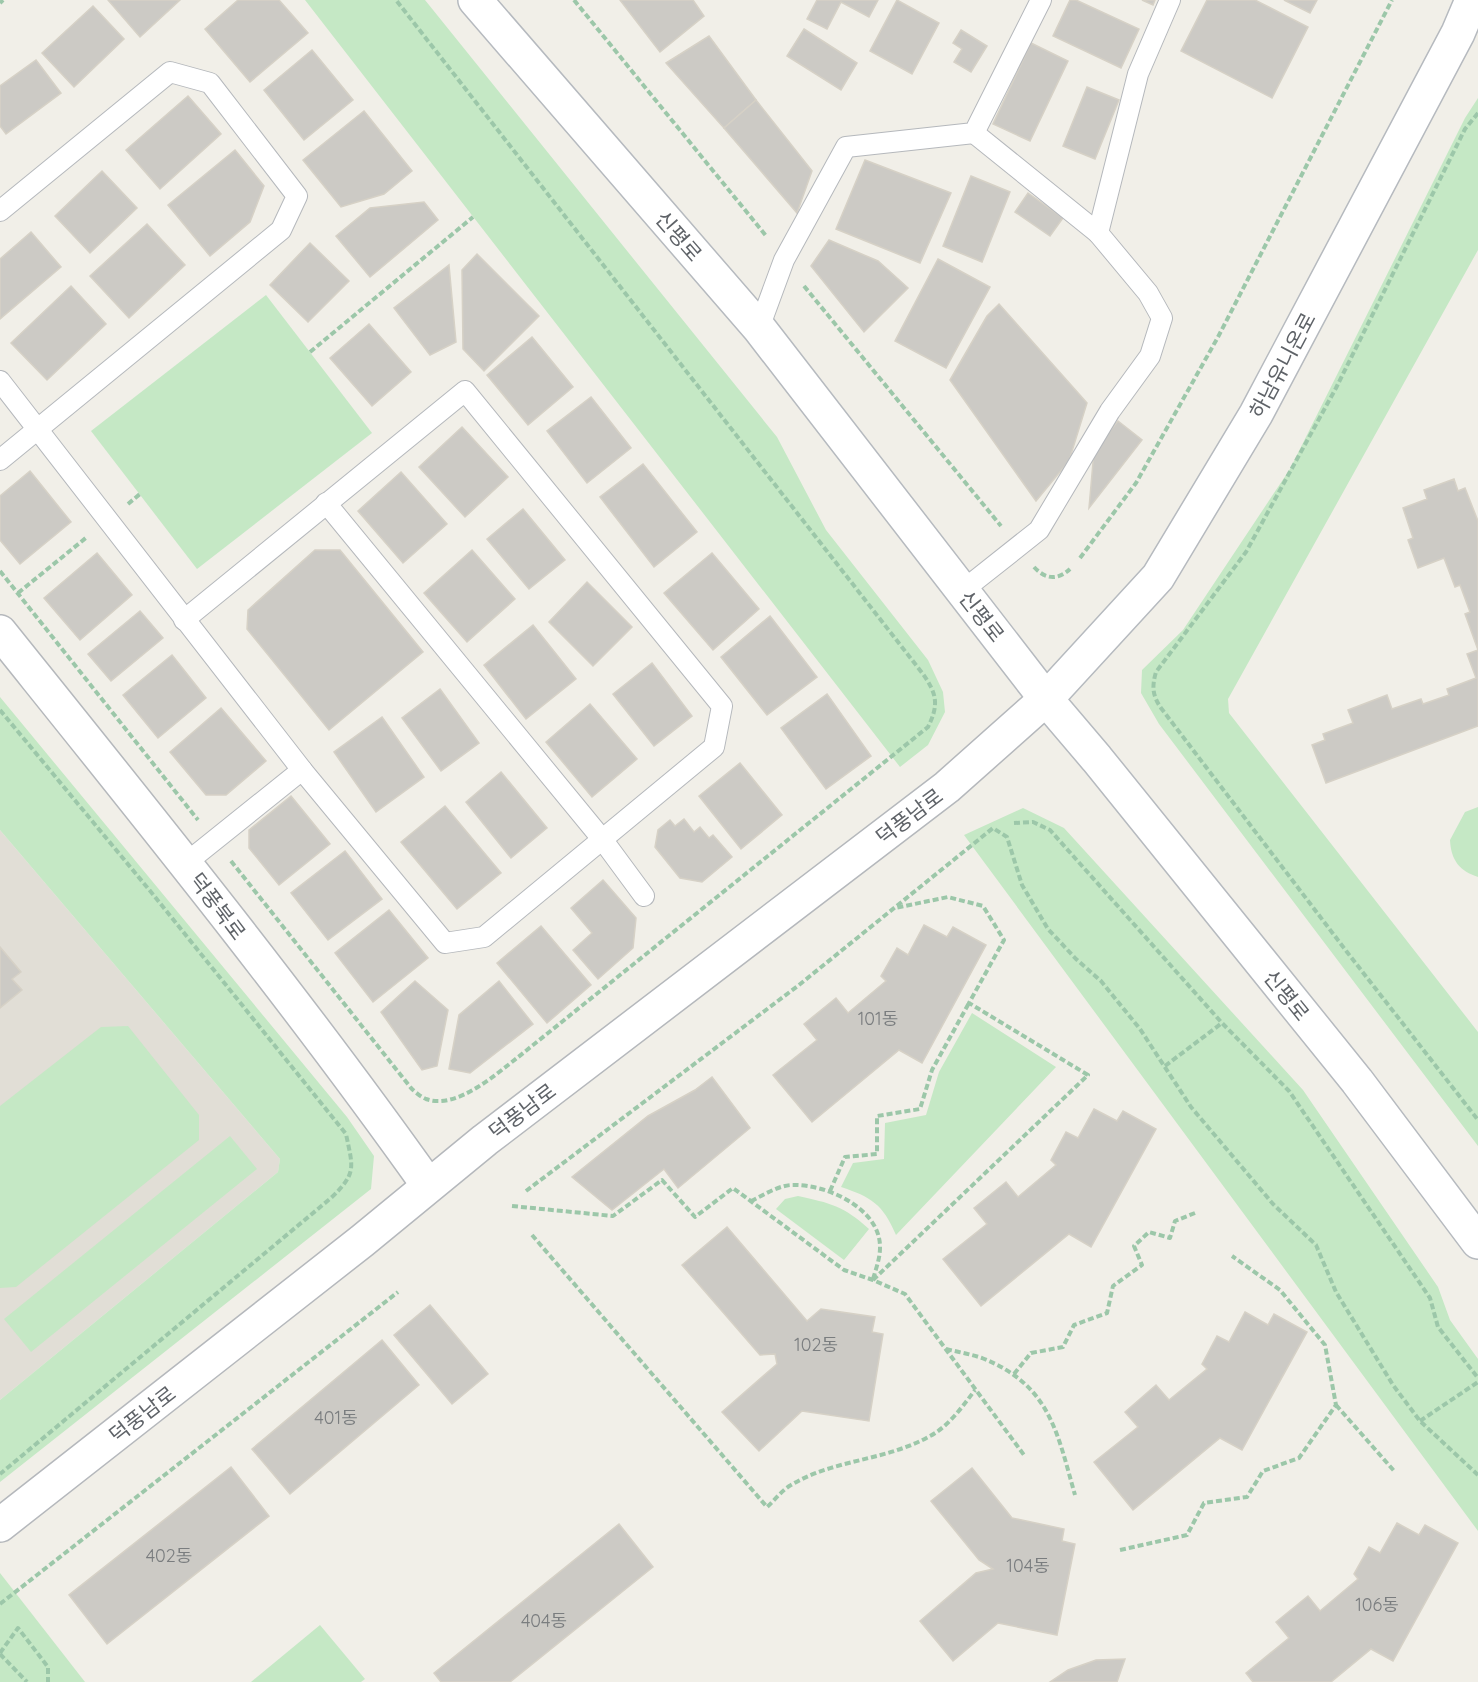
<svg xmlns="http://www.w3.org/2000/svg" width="1478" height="1682" font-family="Quicksand,'Noto Sans KR',sans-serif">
	<rect width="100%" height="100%" fill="#f1efe8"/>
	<!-- education -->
	<path fill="#e1ded6" d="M0,830l280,329 -2,13 -278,228z"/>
	<!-- green -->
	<g fill="#c5e8c5">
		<path d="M305,0h120l352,437 49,93 102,130 15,32 2,20 -17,33 -28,22z"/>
		<path d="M1478,98v152l-250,449 1,14 249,319v114l-319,-422 -18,-31 1,-23 41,-40 107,-161 175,-351z"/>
		<path d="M266,295l106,138 -175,136 -106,-138z"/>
		<path d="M0,697l347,420 27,39 -3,33 -371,293v-82l278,-228 2,-13 -280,-329z"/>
		<path d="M1478,807v70c-18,-6 -27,-16 -28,-37l15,-28z"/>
		<path d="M1023,808l41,20 239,262 135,197 12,33 28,39v172l-514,-696z"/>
		<path d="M972,1013l84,54 -160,168c-13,-31 -25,-38 -55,-48l12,-24 31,-4 1,-36 41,-8 13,-43z"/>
		<path d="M128,1026l71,89v25l-183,147 -16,1v-182l101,-79z"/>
		<path d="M230,1136l27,33 -226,183 -27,-33z"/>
		<path d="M798,1196c32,7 46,10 71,33l-25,31 -68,-51 9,-10z"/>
		<path d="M0,1573l85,109h-85z"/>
		<path d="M320,1625l45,54 -4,3h-110z"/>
	</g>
	<!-- building -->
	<g fill="#cccac5" stroke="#d6d1c6" stroke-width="1.5">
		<path d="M108,0h72l-40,37z"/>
		<path d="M238,0h41l29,33 -58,49 -45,-53z"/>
		<path d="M620,0h73l11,16 -44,36z"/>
		<path d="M817,0h61l-9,17 -28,-15 -14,27 -20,-10z"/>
		<path d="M897,0l42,23 -27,51 -42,-23z"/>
		<path d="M1070,0h6l63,29 -18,39 -68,-32z"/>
		<path d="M1142,0h13l-2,5z"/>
		<path d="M1207,0h48l53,27 -36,71 -91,-47z"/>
		<path d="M1284,0h33l-7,13z"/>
		<path d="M93,6l31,33 -50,48 -32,-34z"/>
		<path d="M804,29l53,34 -16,27 -54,-34z"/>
		<path d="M961,30l26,16 -16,26 -17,-10 8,-13 -9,-6z"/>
		<path d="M709,36l47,64 -32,28 -58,-65z"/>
		<path d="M1031,43l37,18 -38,80 -37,-17z"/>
		<path d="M312,50l41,50 -49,40 -40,-50z"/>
		<path d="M36,60l25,33 -55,41 -6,-8v-40z"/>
		<path d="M1087,87l32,13 -24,59 -32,-13z"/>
		<path d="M188,96l33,38 -61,55 -34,-39z"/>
		<path d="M756,100l56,71 -15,42 -73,-85z"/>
		<path d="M364,111l48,60 -28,23 -43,13 -38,-47z"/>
		<path d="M235,150l29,36 -14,36 -40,34 -42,-51z"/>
		<path d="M865,160l86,33 -31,70 -84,-34z"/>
		<path d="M102,171l35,37 -47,45 -35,-37z"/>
		<path d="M971,176l39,16 -28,70 -39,-16z"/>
		<path d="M1028,193l35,25 -13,18 -35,-24z"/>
		<path d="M424,202l14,18 -68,57 -34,-41 34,-28z"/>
		<path d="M147,224l38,41 -56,53 -39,-42z"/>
		<path d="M31,232l30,35 -61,52v-60z"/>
		<path d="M829,240l49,21 30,27 -44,44 -53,-66z"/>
		<path d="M310,243l39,38 -41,41 -38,-37z"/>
		<path d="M477,254l62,62 -55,55 -21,-22 -1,-79z"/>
		<path d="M938,259l52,28 -44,81 -51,-27z"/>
		<path d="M449,265l7,77 -26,13 -36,-47z"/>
		<path d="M71,286l35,38 -59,56 -36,-37z"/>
		<path d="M999,304l88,99 -18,58 -33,40 -86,-121 37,-64z"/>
		<path d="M369,324l42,48 -39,34 -42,-48z"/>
		<path d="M532,337l41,50 -45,38 -41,-50z"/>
		<path d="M591,397l40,51 -44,35 -40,-52z"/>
		<path d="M1118,421l24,19 -53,68 5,-57z"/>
		<path d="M462,427l46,50 -43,40 -46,-50z"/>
		<path d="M643,464l54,68 -43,35 -54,-70z"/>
		<path d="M30,471l41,51 -51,42 -20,-24v-44z"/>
		<path d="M401,472l46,52 -44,39 -45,-52z"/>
		<path d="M1454,479l4,12 7,-3 13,33v205l-152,57 -14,-38 13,-5 -2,-6 30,-11 -5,-13 39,-15 5,14 29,-10 2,5 26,-9 -2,-6 29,-11 -9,-24 11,-4 -13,-36 5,-2 -10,-27 -5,2 -11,-29 -26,10 -10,-28 5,-2 -10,-30 24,-9 -3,-9z"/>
		<path d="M523,509l42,51 -36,29 -42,-50z"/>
		<path d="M315,550h25l83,102 -94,78 -82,-101 1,-19z"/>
		<path d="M472,550l43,49 -48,43 -43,-49z"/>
		<path d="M97,553l35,42 -52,45 -36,-42z"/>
		<path d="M712,553l47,56 -46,41 -49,-57z"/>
		<path d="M587,582l45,45 -39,39 -44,-44z"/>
		<path d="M140,611l23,27 -52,43 -23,-27z"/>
		<path d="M770,616l47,61 -50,38 -46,-58z"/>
		<path d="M533,625l43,54 -50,40 -42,-54z"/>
		<path d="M172,655l34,43 -48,40 -35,-43z"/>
		<path d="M652,663l40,53 -38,30 -41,-52z"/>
		<path d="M440,689l39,54 -38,28 -39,-53z"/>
		<path d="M827,694l44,62 -45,33 -45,-61z"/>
		<path d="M590,704l47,55 -45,38 -46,-55z"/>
		<path d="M221,708l45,53 -40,34h-20l-36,-43z"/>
		<path d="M382,717l42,60 -48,35 -42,-60z"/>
		<path d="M740,763l42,52 -41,34 -42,-53z"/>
		<path d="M501,772l46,56 -36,30 -45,-56z"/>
		<path d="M291,796l39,48 -51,41 -30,-37v-18z"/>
		<path d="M445,806l56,67 -44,36 -56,-67z"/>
		<path d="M684,819l10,13 6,-5 9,11 4,-3 19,22 -30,25 -22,-4 -25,-31 3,-17 12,-10 5,6z"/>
		<path d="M345,851l37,48 -54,41 -37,-47z"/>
		<path d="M603,880l33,38 -3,30 -35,31 -25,-29 19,-17 -21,-25z"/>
		<path d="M389,910l39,48 -55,44 -38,-49z"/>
		<path d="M924,925l23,12 6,-10 33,18 -64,118 -23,-13 -87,72 -39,-47 44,-35 -13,-16 32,-26 12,15 38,-32 -5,-5 16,-28 11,7z"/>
		<path d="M541,926l50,59 -44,38 -50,-60z"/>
		<path d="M0,947l21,25 -9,7 10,11 -22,18z"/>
		<path d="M415,981l33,29 -11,56 -15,4 -41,-58z"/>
		<path d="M499,981l34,43 -63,49 -21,-4 10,-54z"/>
		<path d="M712,1077l38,51 -72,60 -14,-19 -52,41 -40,-33 76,-61 47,-26z"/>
		<path d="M1094,1109l23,12 6,-10 33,18 -65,118 -22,-13 -88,72 -38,-47 44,-35 -13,-16 32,-26 12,15 38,-32 -5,-5 15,-28 12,6z"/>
		<path d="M727,1227l80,94 14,-12 54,8 -3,15 11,2 -14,87 -67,-10 -43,40 -37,-39 55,-48 -2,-10 -15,1 -78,-90z"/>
		<path d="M430,1305l58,69 -36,30 -58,-69z"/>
		<path d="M1245,1312l23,13 6,-11 33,18 -65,118 -22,-12 -87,72 -39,-48 44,-35 -13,-15 31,-27 13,15 38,-31 -5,-5 15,-28 12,6z"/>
		<path d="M382,1340l37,45 -129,109 -38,-45z"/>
		<path d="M231,1467l38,49 -162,128 -38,-49z"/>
		<path d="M972,1468l40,50 52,11 -2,12 13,3 -18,91 -59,-12 -45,38 -33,-40 56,-48 17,-4 -14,-9 -48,-59z"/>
		<path d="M1397,1523l22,12 6,-10 33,18 -65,118 -22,-12 -40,33h-78l-7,-9 43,-35 -13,-16 32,-26 12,15 38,-32 -4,-5 15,-27 11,6z"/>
		<path d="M619,1524l34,43 -143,115h-69l-7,-9z"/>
		<path d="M1125,1659l-8,23h-67l18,-12 28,-10z"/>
	</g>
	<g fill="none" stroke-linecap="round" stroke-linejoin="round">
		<!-- service casing -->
		<g stroke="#b5b8bc" stroke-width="22">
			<g id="service">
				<path d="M0,211l170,-139 40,11 87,113 -16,34 -281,230"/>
				<path d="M1098,233l40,-159 32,-74"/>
				<path d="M759,328l25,-68 62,-113 128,-14 67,-133"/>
				<path d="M0,381l302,389"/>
				<path d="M326,503l276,336 42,57"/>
				<path d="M962,591l77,-61 71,-119 40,-55 12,-38 -14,-25 -50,-60 -124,-100"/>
				<path d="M184,620l281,-229 257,315 -8,41 -230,190 -39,6 -143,-173 -116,93"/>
			</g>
		</g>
		<!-- tertiary casing -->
		<g stroke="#b5b8bc" stroke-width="36">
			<g id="tertiary">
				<path d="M0,632c146,182 293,363 428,553"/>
				<path d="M0,1525l362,-284 123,-101 462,-353 99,-88"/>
			</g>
		</g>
		<!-- secondary casing -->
		<g stroke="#b6babf" stroke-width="36">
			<g id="secondary">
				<path d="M475,0l284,328 287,371 51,60 260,322 121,161"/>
				<path d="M1046,699l112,-122 98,-163 202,-381 14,-33"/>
			</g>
		</g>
		<!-- path -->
		<g stroke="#9cc7a9" stroke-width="4" stroke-dasharray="6 3" stroke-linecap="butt">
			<path d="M574,0l193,237"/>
			<path d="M0,3l3,-3"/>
			<path d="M1478,113l-13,16 -129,259 -90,164 -90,120c-4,14 -4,23 5,36l186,244 131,168"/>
			<path d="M804,286l197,240"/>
			<path d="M310,352l163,-135"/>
			<path d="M128,504l12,-10"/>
			<path d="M1080,558l56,-75 82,-146 174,-337"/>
			<path d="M1034,567c11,12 23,14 36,2"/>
			<path d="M0,571l198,249"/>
			<path d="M18,593l69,-56"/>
			<path d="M0,710l151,182 195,242c7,34 11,39 -15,64l-331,276"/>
			<path d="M1014,823l19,-1 17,8 172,193 67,68 141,207 8,29 40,51"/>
			<path d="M231,861l180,227c4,4 10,9 15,11 30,11 69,-24 91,-41l411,-331c11,-22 9,-33 -5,-53l-527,-674"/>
			<path d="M1165,1066l57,-43"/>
			<path d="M526,1191l273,-206 194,-157 14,9 15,48 26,44 28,30 25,22 39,48 51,78 82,97 43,41 20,47 57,93 27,36 58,54"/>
			<path d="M830,1191l15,-34 32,-3v-38l43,-7 12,-39 37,-67"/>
			<path d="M751,1201c13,-6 29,-17 44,-16 33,0 86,24 85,63 0,10 -4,21 -7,31"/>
			<path d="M512,1206l101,10 49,-36 33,37 38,-29 111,82 29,10 32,14 119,161"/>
			<path d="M532,1235l235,272c8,-7 15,-17 24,-22 43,-26 95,-24 139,-49 19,-10 32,-29 45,-46"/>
			<path d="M873,1280l215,-205 -119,-72 35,-63 -21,-34 -35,-9 -53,11"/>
			<path d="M946,1349c12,3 24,5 36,9 68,27 75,74 93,137"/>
			<path d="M1014,1374l17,-21 32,-6 11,-22 33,-12 6,-27 29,-21 -8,-19 15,-14 21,6 5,-17 20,-8"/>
			<path d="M1336,1405l59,67"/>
			<path d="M1420,1421l58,-39"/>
			<path d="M1120,1550l67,-15 17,-32 43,-6 16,-26 36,-13 37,-53 -11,-60 -45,-55 -48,-34"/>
			<path d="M0,1604l398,-312"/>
			<path d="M0,1653l18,-25 30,39v15"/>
			<path d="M0,1654l27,28"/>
		</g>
		<!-- service -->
		<use href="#service" stroke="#fff" stroke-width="20"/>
		<!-- tertiary -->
		<use href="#tertiary" stroke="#fff" stroke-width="33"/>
		<!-- secondary -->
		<use href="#secondary" stroke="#fff" stroke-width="33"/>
	</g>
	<g text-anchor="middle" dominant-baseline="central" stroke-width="6" stroke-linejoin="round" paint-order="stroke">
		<!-- number labels -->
		<g font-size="18" fill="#7a7d7f">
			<text x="878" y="1018">101동</text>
			<text x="816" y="1344">102동</text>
			<text x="336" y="1417">401동</text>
			<text x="169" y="1555">402동</text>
			<text x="1028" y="1565">104동</text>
			<text x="1377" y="1604">106동</text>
			<text x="544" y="1620">404동</text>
		</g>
		<!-- street labels -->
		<g font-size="21" fill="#5f6368" stroke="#fff">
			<text transform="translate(679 236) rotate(49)">신평로</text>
			<text transform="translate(1282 365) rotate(-62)">하남유니온로</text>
			<text transform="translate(982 616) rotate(52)">신평로</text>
			<text transform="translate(909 816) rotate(-37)">덕풍남로</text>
			<text transform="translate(218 906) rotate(53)">덕풍북로</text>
			<text transform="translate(1287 995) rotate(51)">신평로</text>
			<text transform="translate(522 1111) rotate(-37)">덕풍남로</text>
			<text transform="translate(142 1414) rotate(-38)">덕풍남로</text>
		</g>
	</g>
</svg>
